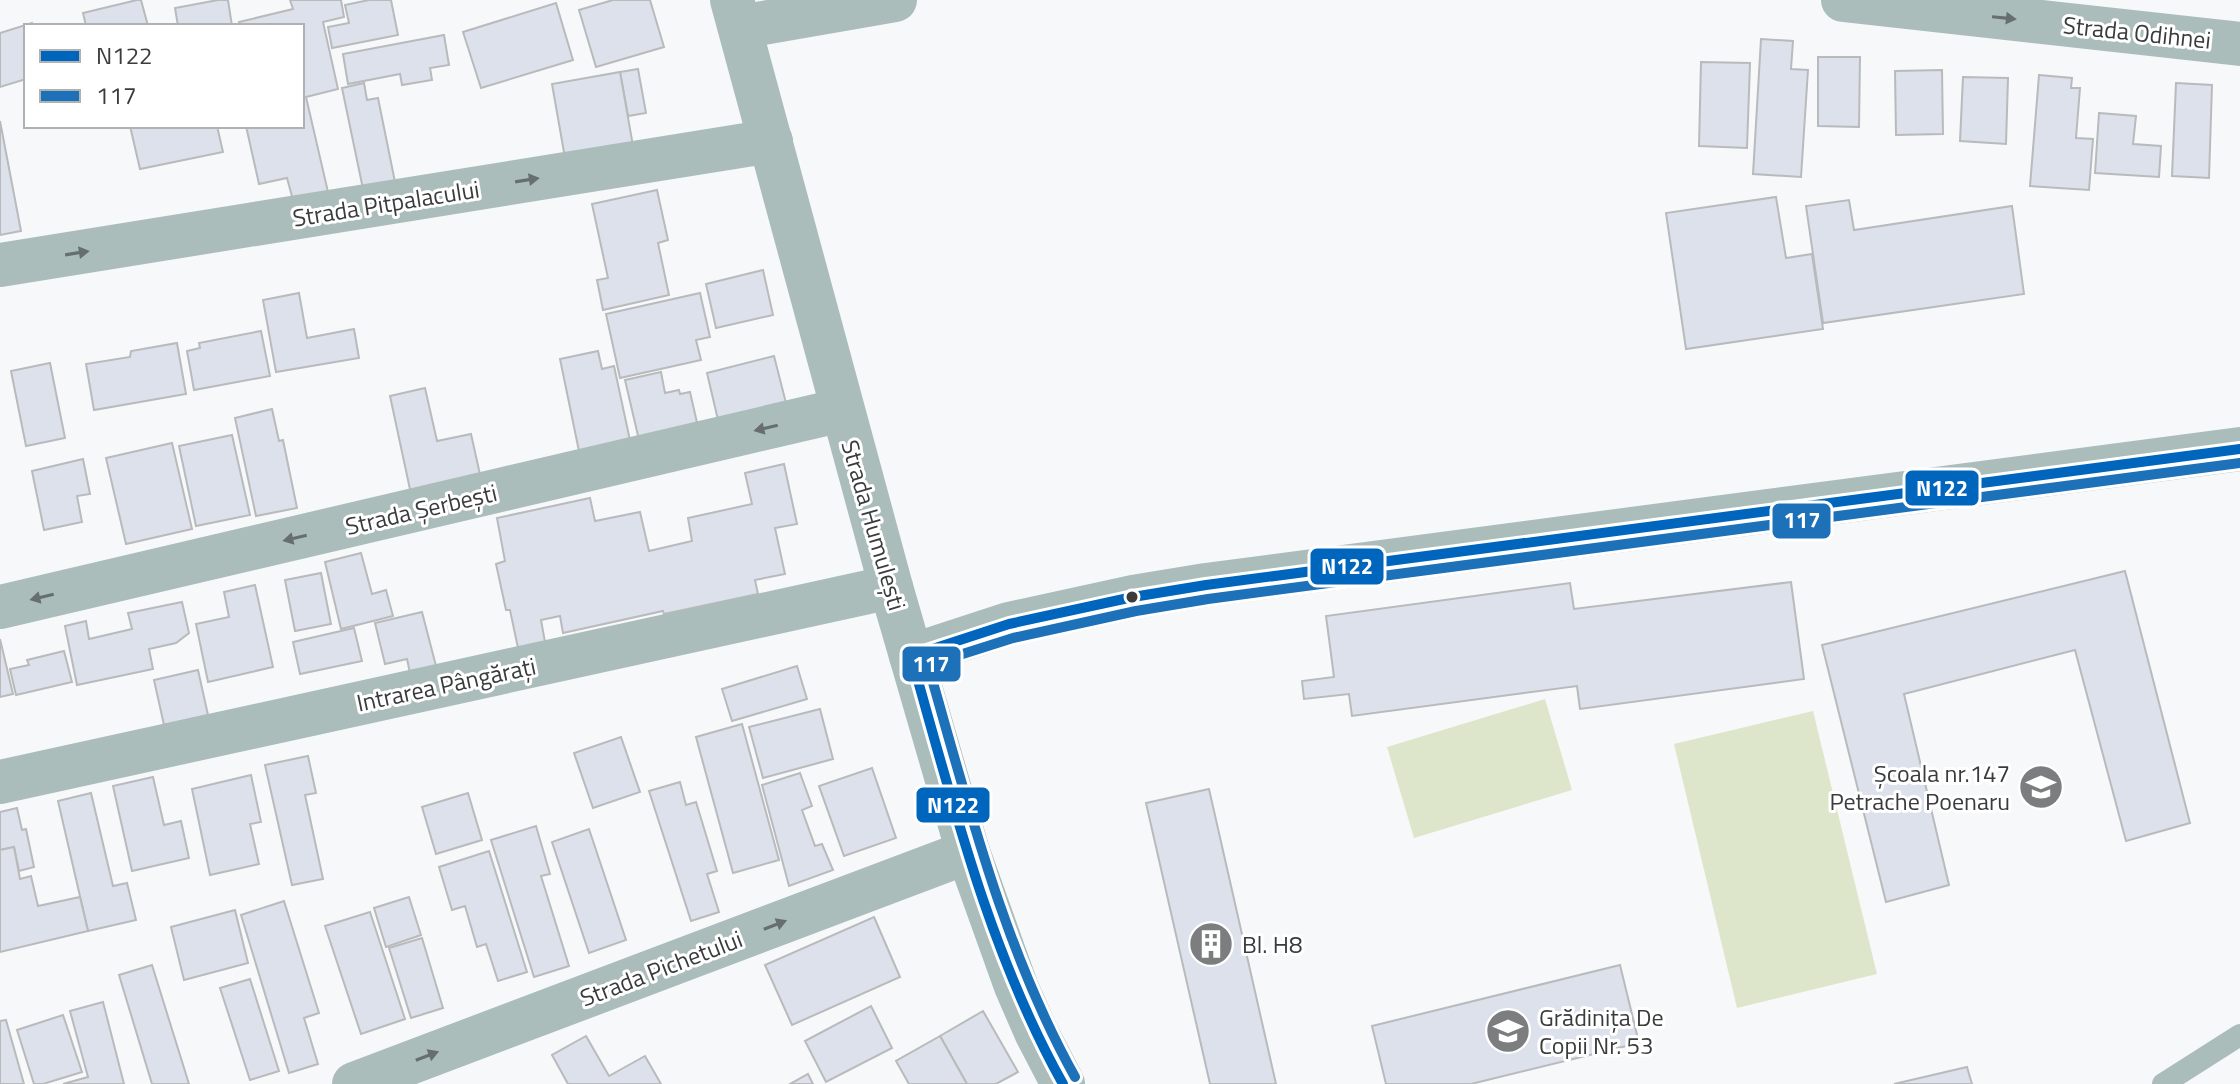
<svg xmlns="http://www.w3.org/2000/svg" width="2240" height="1084" font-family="'Titillium Web',sans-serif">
	<rect width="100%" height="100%" fill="#f7f8fa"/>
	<!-- green -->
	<g fill="#dde6cb">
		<path d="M1545,699l27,91 -158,48 -27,-91z"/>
		<path d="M1813,711l64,263 -140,34 -63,-264z"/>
	</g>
	<!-- building -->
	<g fill="#dce1ec" stroke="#b9babb" stroke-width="2">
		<path d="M137,0h4l7,26h-62l-3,-13z"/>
		<path d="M218,0h10l4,26h-54l-3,-18z"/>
		<path d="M290,0h51l3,17 -21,5 15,67 -32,8 22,95 -35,8 -6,-22 -28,6 -13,-58h56v-100h-62l-1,-4 54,-13z"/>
		<path d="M369,0h22l7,35 -66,13 -4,-21 21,-4 -4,-18z"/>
		<path d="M613,0h37l14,47 -68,20 -17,-57z"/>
		<path d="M556,3l17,57 -92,28 -18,-56z"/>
		<path d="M32,23l1,3h-7v53l-26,8v-54z"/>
		<path d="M444,35l5,30 -19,3 2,12 -30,5 -2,-11 -52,10 -5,-30z"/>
		<path d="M1761,39l32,2 -2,28 17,1 -7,107 -48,-3z"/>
		<path d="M1818,57h42l-1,70 -41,-1z"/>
		<path d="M1701,62l49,1 -3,85 -48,-2z"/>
		<path d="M638,69l8,44 -18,3 -8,-44z"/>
		<path d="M1942,70l1,64 -47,1 -1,-64z"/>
		<path d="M620,72l13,74 -68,12 -13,-74z"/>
		<path d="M2039,75l33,3 -1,10h9l-4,50 17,1 -4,51 -59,-4z"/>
		<path d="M1963,77l45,1 -2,66 -46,-3z"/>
		<path d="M364,83l3,17 11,-2 17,84 -32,7 -21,-101z"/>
		<path d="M2176,83l36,2 -3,93 -37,-2z"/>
		<path d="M2099,113l37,3 -3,28 28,2 -2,31 -64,-4z"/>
		<path d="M0,121l21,110 -21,4z"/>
		<path d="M130,126h87l6,26 -83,17z"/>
		<path d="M657,190l11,50 -10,3 11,52 -66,15 -6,-30 11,-2 -16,-74z"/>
		<path d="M1776,197l10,61 26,-4 11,75 -137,20 -20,-136z"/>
		<path d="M1849,200l5,30 158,-24 12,88 -201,29 -17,-117z"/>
		<path d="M763,270l10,45 -57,13 -10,-44z"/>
		<path d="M299,293l8,45 47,-9 5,29 -83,14 -13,-72z"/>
		<path d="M700,293l10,44 -14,3 5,20 -81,18 -14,-64z"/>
		<path d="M261,331l9,45 -76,14 -7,-39 13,-3 -1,-5z"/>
		<path d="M177,343l9,51 -92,16 -8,-46 44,-7 1,-6z"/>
		<path d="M598,351l4,18 12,-3 17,79 -51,11 -20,-97z"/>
		<path d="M774,356l12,47 -68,17 -11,-47z"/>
		<path d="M50,363l15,75 -39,8 -15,-75z"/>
		<path d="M661,372l4,21 14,-3 1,4 10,-2 8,35 -59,13 -14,-60z"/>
		<path d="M425,388l12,53 34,-7 10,45 -70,15 -21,-98z"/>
		<path d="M272,409l7,32 4,-1 14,68 -41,8 -21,-98z"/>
		<path d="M232,435l18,80 -54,11 -17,-80z"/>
		<path d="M172,443l20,86 -66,15 -20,-86z"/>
		<path d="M83,459l7,35 -13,2 5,26 -38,8 -12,-59z"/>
		<path d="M784,464l13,60 -22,4 10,46 -30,6 3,14 -94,20 -1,-3 -100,22 -3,-17 -19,4 4,22 -27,6 -8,-38h-4l-10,-46 9,-3 -8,-43 93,-20 5,23 45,-9 9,39 43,-10 -4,-23 64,-14 -7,-31z"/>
		<path d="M361,553l11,41 14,-4 7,26 -52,13 -16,-67z"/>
		<path d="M2125,571l65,252 -64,18 -51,-191 -171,44 45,191 -63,17 -64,-257z"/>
		<path d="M321,573l10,51 -36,7 -10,-51z"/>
		<path d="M1791,582l13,97 -224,30 -3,-23 -225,30 -3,-22 -45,5 -2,-18 32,-4 -8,-61 244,-33 4,26z"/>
		<path d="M255,585l18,82 -65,15 -12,-58 33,-7 -5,-25z"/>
		<path d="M182,602l7,31 -13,10 -27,6 4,20 -76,16 -12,-59 21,-5 3,18 43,-10 -4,-16z"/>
		<path d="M422,612l14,54 -26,7 -3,-14 -22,5 -10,-41z"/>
		<path d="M354,628l8,33 -62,13 -7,-32z"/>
		<path d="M0,639l13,55 -13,3z"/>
		<path d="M64,651l8,31 -56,13 -6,-26 19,-4 -2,-5z"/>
		<path d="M797,666l10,33 -75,22 -10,-32z"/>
		<path d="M198,670l10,45 -44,10 -10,-45z"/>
		<path d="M820,709l13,50 -70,19 -14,-51z"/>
		<path d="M742,724l37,136 -46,13 -37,-136z"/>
		<path d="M621,737l19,55 -47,16 -19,-55z"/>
		<path d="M308,756l8,37 -11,2 18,84 -31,6 -27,-120z"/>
		<path d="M872,768l24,70 -52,18 -25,-70z"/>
		<path d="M800,773l12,33 -10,4 13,36 7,-2 11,26 -44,16 -27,-101z"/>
		<path d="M251,775l10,47 -11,2 9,40 -49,11 -18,-86z"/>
		<path d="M153,777l11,48 17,-4 8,37 -57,13 -19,-85z"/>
		<path d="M680,782l6,23 10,-3 21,69 -10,3 12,38 -28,9 -42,-130z"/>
		<path d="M1209,789l67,295h-66l-64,-281z"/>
		<path d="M91,793l22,93 14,-3 9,37 -48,11 -30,-130z"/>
		<path d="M468,793l14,47 -46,14 -14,-47z"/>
		<path d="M17,808l5,22 4,-1 8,38 -15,4 -5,-24 -14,3v-38z"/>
		<path d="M536,826l14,48 -9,2 28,90 -35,11 -43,-137z"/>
		<path d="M589,829l37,111 -37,13 -37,-111z"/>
		<path d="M14,847l6,32 11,-3 7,30 42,-9 8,34 -88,21v-102z"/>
		<path d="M489,851l38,121 -29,9 -12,-37 -9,3 -12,-41 -13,4 -13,-43z"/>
		<path d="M409,897l12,38 -35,12 -12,-39z"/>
		<path d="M284,901l35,112 -15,5 14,46 -29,9 -48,-158z"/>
		<path d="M235,910l13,53 -64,17 -13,-53z"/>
		<path d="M370,912l35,107 -44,15 -36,-108z"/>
		<path d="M874,917l26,60 -108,48 -27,-60z"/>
		<path d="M422,938l21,70 -32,10 -22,-70z"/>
		<path d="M152,965l37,119h-37l-33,-109z"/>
		<path d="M1620,965l19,78 -168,41h-85l-14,-58z"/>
		<path d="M250,979l29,92 -29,9 -30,-92z"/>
		<path d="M103,1002l21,82h-61l25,-7 -18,-66z"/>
		<path d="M871,1006l21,42 -66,34 -21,-41z"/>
		<path d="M983,1011l35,61 -22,12h-29l-27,-48z"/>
		<path d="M63,1015l19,57 -39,12h-9l-17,-54z"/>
		<path d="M6,1020l18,64h-24v-63z"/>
		<path d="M586,1036l23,40 36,-20 16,28h-93l-16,-29z"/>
		<path d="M940,1036l27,48h-58l-13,-23z"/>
		<path d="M1967,1067l5,17h-78z"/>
		<path d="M808,1074l5,10h-23z"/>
	</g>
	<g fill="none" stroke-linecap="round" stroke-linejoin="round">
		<!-- service -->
		<path stroke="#aabdba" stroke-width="22" d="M2163,1084l77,-49"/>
		<!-- minor -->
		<g stroke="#aabdba" stroke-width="44">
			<path d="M1843,0l397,44"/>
			<path d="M740,27l155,-27"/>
			<path d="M0,265l771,-124"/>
			<path d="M0,607l842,-197"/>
			<path d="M0,782l891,-195"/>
			<path d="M354,1084l614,-232"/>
		</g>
		<!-- tertiary -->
		<g stroke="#aabdba" stroke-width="44">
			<path d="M732,0l159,587 77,265 48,134 20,46 27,52"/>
			<path d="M911,656l98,-32 124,-27 73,-12 1034,-136"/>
		</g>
		<!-- bus-1 casing -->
		<g stroke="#fff" stroke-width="16">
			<path id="bus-1" d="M1063,1084c-74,-132 -111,-284 -152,-428l98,-32 124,-27 73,-12 1034,-136"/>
		</g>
		<!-- bus-2 casing -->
		<g stroke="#fff" stroke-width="16">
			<path id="bus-2" d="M1075,1077c-71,-127 -107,-273 -147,-412l85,-27 123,-27 72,-12 1032,-136"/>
		</g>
		<!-- bus-1 -->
		<use href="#bus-1" stroke="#0065bd" stroke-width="10"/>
		<!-- bus-2 -->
		<use href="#bus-2" stroke="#1d71b8" stroke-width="10"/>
	</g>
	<!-- one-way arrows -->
	<defs><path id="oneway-solid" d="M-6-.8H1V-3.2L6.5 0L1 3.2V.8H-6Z" transform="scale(2)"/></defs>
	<g fill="#676f6e">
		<use href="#oneway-solid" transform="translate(2004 18) rotate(6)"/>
		<use href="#oneway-solid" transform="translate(527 180) rotate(-9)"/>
		<use href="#oneway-solid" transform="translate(77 253) rotate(-9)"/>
		<use href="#oneway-solid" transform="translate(766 428) rotate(167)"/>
		<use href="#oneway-solid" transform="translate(295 538) rotate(167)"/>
		<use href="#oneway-solid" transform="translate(42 597) rotate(167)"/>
		<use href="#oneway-solid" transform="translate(775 925) rotate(-21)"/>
		<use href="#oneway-solid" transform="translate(427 1056) rotate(-21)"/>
	</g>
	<!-- icons -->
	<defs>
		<g id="school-disc" transform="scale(2.3)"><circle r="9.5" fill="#7c7d7e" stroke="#fff"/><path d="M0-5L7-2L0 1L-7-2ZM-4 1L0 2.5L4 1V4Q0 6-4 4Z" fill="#fff"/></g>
		<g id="building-disc" transform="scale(2.3)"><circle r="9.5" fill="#7c7d7e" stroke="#fff"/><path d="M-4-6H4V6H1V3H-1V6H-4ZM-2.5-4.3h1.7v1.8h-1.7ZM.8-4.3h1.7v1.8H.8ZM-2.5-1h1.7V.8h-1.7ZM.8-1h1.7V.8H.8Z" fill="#fff"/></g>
	</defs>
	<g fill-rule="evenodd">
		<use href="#school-disc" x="2041" y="787"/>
		<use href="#building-disc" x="1211" y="944"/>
		<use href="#school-disc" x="1508" y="1031"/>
	</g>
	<!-- markers -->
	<circle fill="#3a3b3c" stroke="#fff" stroke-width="3" cx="1132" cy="597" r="7"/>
	<g text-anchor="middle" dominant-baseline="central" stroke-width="6" stroke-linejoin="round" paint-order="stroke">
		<!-- street labels -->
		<g font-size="24" fill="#3a3b3c" stroke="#fff">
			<text transform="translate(2137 32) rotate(6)">Strada Odihnei</text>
			<text transform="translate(386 203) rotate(-9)">Strada Pitpalacului</text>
			<text transform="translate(421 509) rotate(-13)">Strada Șerbești</text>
			<text transform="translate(874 525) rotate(74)">Strada Humulești</text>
			<text transform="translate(446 684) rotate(-12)">Intrarea Pângărați</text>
			<text transform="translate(661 968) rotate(-21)">Strada Pichetului</text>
		</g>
		<!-- poi labels -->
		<g font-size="24" fill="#3a3b3c" stroke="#fff" text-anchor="start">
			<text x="2010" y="773" text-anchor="end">Școala nr.147<tspan x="2010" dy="28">Petrache Poenaru</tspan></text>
			<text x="1242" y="944">Bl. H8</text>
			<text x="1539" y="1017">Grădiniţa De<tspan x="1539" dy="28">Copii Nr. 53</tspan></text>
		</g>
	</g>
	<g stroke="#fff" stroke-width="3">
		<rect x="1904" y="469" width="76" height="38" rx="8" fill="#0065bd"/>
		<rect x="1771" y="502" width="61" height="38" rx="8" fill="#1d71b8"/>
		<rect x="1309" y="547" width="76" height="39" rx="8" fill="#0065bd"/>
		<rect x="901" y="645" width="61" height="38" rx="8" fill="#1d71b8"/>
		<rect x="915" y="786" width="76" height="38" rx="8" fill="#0065bd"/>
	</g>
	<g font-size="22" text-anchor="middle" font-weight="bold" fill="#fff">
		<text x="1942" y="496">N122</text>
		<text x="1802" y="528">117</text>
		<text x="1347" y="574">N122</text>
		<text x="931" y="672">117</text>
		<text x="953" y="813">N122</text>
	</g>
	<!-- legend -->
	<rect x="24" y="24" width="280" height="104" fill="#ffffff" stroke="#b0b1b1" stroke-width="2"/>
	<rect x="40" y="50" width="40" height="12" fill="#0065bd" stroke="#b0b1b1" stroke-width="2"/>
	<text x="96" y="64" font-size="24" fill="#3a3b3c">N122</text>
	<rect x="40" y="90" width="40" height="12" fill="#1d71b8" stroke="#b0b1b1" stroke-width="2"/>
	<text x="96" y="104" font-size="24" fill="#3a3b3c">117</text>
</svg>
